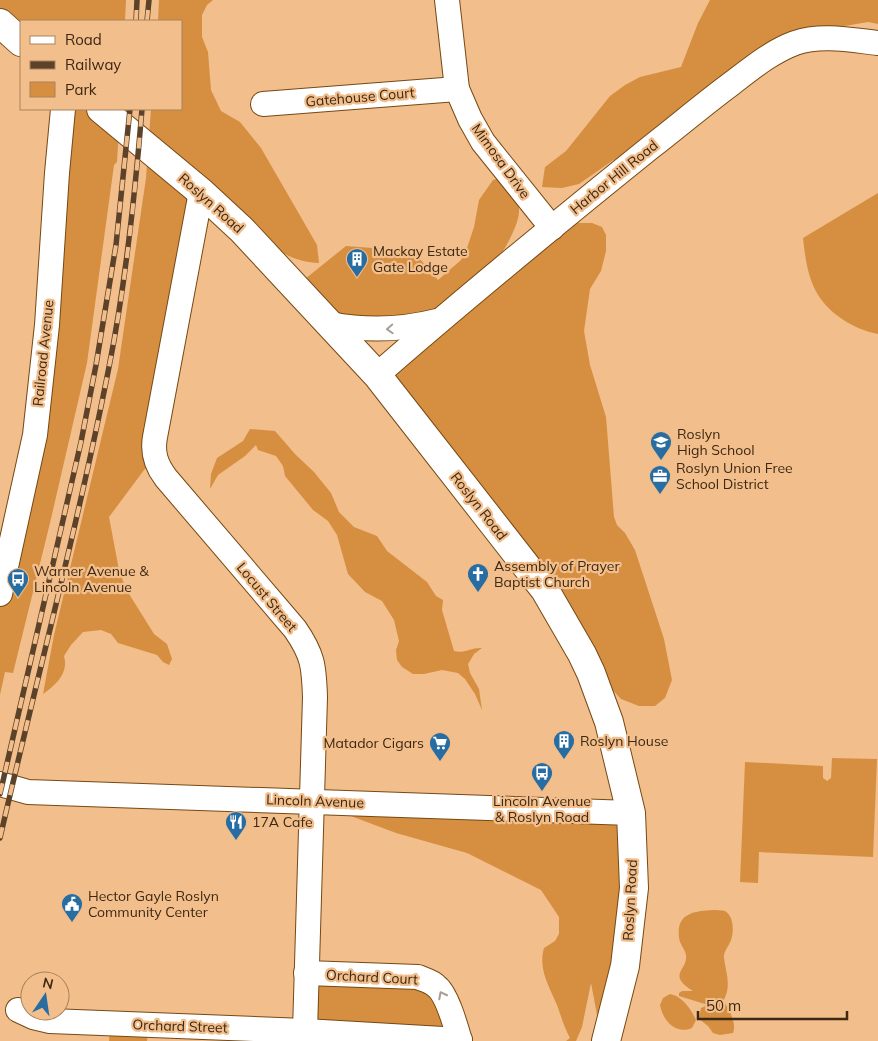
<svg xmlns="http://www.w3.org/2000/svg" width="878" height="1041" font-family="Mulish,sans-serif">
	<rect width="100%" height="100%" fill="#f2be8b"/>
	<!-- green -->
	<g fill="#d68f41">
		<path d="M0,0h126l-1,21h-104v21l-21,-18z"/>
		<path d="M159,0h54l-6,5 -5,10v22l6,15 3,38 10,21 19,11 21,26 56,97 2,18c-36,0 -65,-31 -91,-53l-44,10 -42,231 5,15 -38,51 10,53 7,19 28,45 13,10 5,15 -3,6 -6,-3 -6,-7 -39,-12 -7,-9 -10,-4 -18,2 -12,13 -7,11c5,17 -8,29 -21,38l11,-59 64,-266 28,-191 5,-69h30v-88h-23z"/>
		<path d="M710,0h168v24l-10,-2 -29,5 -72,30 -69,37 -57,51 -29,16 -33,23 -17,4 -20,-1 3,-20 21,-16 44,-55 15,-11 15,-8 41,-10 17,-44z"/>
		<path d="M63,109h57l-3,53 -3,3 -27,198 -37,160 -37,150 -8,-1 -5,23v-101l14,-70z"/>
		<path d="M499,178c6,8 16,17 19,26 6,16 -15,46 -23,61l78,-42h19l10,4 4,8v16l-5,20 -11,18 -6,42 6,34 16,52 8,100 3,8 8,8 10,17 29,89 8,41 -7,18 -10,8h-16l-18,-7 -33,-35 -211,-289 60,-53 -79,6 -63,-41 51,-41 67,5 25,29 23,-20 5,-9 8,-24 5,-27 14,-20z"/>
		<path d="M878,193v141c-12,-2 -23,-7 -33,-13 -33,-21 -38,-46 -42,-83z"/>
		<path d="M250,429l25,2 20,23 19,18 17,21 8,19 15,15 23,9 10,15 40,31 9,14 7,4 -1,10 12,41c9,3 18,-4 28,-3l-8,6 -6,10 2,9 9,16 3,21 -7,-16 -10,-15 -7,-6 -16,-3 -18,4h-11l-11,-7 -5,-7 -1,-10 3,-9 -5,-21 -12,-19 -17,-9 -17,-18 -11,-39 -9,-14 -15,-11 -28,-34 -2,-10 -7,-10 -18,-6 -2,-5 -11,11 -27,19 -8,14 1,-15 6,-16 26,-17z"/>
		<path d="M832,758l45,1 -4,98 -114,-5 -1,31 -18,-1 5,-120 78,4v12l4,3 4,-3z"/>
		<path d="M311,801l320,12 -29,228 -11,-58 -9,44 -6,14h-10l4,-3c-6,-11 -9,-22 -13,-33 -8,-19 -19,-36 -13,-57l11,-7 4,-7v-17l-18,-27 -74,-37 -71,-20z"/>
		<path d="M713,910c3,0 9,0 12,1 9,5 9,21 6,29 -2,6 -8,12 -7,18 2,15 8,29 -1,43 6,7 14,23 10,32l-13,2 -7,-2 -5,-7 -9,-7 2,-11 7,-3 -29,-9v-3l3,-2h11c-27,-17 -5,-20 -7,-36 -1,-6 -7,-12 -7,-18 -3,-24 16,-26 34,-27z"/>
		<path d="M306,973l112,4 42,63 -155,-9z"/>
		<path d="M670,994c12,2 21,15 26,26l-4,8c-16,7 -29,-7 -32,-23l3,-7z"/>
		<path d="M110,1022l38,2 -1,17h-38z"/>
	</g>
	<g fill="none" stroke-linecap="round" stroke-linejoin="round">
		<!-- minor casing -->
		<g stroke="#764914" stroke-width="26">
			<g id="minor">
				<path d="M447,0l10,89 13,30 13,23 69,86"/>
				<path d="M263,104l194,-15"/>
				<path d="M201,192l-46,245c-3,16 1,28 11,41l129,151c18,26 19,37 20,68l-10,334"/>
				<path d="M330,324c36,7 71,6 107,-3"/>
				<path d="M377,375c89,-78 181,-153 274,-228 27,-21 53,-43 80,-63 21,-16 40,-32 64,-41 26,-9 56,-3 83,0"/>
				<path d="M0,594l35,-159 12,-110 10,-152 6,-64"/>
				<path d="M0,784l28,8 603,21"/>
				<path d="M306,973l112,4c6,3 13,4 18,9 11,8 20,41 24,55"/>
				<path d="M18,1010l15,7 17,4 255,10 155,9"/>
			</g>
		</g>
		<!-- major casing -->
		<g stroke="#764914" stroke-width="30">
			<g id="major">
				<path d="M0,23l21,19"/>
				<path d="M101,109l100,83 41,38 135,145 168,215 37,64 9,19 18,49 22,91 3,75 -9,78 -19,75"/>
			</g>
		</g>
		<!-- minor -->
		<use href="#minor" stroke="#fff" stroke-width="24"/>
		<!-- major -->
		<use href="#major" stroke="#fff" stroke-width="28"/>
		<!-- rail casing -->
		<g stroke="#5c4228" stroke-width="5.5">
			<g id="rail">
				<path d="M136,21l1,-21"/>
				<path d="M147,21l2,-21"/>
				<path d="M0,794l81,-352 15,-77 20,-120 14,-136"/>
				<path d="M0,838c36,-157 78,-313 109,-471 17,-85 26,-172 33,-258"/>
			</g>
		</g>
		<!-- rail -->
		<use href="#rail" stroke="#f2be8b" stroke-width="4" stroke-dasharray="11" stroke-linecap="butt"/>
	</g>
	<!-- one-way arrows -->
	<defs><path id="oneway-chevron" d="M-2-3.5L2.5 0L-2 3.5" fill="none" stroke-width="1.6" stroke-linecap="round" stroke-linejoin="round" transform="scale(1.25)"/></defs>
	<g stroke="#a79e95">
		<use href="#oneway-chevron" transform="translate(390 329) rotate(177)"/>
		<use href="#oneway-chevron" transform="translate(442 995) rotate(-117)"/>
	</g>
	<!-- icons -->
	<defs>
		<g id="building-pin" transform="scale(1.125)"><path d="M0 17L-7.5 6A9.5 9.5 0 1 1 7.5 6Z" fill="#286da2" stroke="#f2be8b"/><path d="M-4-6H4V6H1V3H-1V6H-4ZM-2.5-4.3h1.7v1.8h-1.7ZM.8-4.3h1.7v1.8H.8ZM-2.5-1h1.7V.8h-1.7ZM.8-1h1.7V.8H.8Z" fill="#fff"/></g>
		<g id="school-pin" transform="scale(1.125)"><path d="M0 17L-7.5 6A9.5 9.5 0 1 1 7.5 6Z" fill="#286da2" stroke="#f2be8b"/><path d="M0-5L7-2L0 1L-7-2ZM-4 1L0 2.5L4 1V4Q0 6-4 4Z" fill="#fff"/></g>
		<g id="office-pin" transform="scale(1.125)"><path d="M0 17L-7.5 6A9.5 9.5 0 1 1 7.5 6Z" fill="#286da2" stroke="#f2be8b"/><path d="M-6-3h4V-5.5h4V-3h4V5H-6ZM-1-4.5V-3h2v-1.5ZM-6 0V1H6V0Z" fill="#fff"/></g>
		<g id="church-pin" transform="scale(1.125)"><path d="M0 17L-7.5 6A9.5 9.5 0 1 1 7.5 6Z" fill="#286da2" stroke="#f2be8b"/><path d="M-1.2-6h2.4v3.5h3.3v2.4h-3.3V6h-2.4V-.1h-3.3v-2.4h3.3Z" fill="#fff"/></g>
		<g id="bus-pin" transform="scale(1.125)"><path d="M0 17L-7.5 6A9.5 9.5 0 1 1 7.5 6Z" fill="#286da2" stroke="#f2be8b"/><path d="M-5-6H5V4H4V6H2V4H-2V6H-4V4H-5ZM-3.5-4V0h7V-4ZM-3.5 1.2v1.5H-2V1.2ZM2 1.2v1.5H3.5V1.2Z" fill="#fff"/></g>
		<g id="supermarket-pin" transform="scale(1.125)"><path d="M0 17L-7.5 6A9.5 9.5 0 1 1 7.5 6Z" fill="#286da2" stroke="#f2be8b"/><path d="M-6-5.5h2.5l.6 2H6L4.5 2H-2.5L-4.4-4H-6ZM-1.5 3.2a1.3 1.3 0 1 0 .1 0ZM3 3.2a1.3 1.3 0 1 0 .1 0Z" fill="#fff"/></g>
		<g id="restaurant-pin" transform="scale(1.125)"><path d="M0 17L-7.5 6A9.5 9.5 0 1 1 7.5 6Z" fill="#286da2" stroke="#f2be8b"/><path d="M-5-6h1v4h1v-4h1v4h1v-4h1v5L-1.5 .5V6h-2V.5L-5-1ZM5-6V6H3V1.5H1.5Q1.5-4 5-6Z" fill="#fff"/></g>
		<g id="civic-pin" transform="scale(1.125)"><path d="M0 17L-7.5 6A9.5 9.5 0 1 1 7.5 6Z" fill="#286da2" stroke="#f2be8b"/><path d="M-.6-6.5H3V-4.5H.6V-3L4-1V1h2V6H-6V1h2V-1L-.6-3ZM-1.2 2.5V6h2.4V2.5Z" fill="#fff"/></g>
	</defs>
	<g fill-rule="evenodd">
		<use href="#building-pin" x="357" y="259"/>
		<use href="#school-pin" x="661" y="442"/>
		<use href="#office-pin" x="660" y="476"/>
		<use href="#church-pin" x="478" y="574"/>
		<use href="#bus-pin" x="18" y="579"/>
		<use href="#building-pin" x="564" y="741"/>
		<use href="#supermarket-pin" x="440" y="743"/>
		<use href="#bus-pin" x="542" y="773"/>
		<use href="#restaurant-pin" x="236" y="822"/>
		<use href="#civic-pin" x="72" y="904"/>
	</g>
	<g text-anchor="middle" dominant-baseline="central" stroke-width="4.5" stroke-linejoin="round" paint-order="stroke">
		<!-- street labels -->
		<g font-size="14" fill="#3c2813" stroke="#f2be8b">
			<text transform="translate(360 97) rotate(-5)">Gatehouse Court</text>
			<text transform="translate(501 161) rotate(54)">Mimosa Drive</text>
			<text transform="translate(614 177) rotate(-39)">Harbor Hill Road</text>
			<text transform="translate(211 203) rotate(42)">Roslyn Road</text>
			<text transform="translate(43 353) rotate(-84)">Railroad Avenue</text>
			<text transform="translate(479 506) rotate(52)">Roslyn Road</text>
			<text transform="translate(267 597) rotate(50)">Locust Street</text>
			<text transform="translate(315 801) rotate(2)">Lincoln Avenue</text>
			<text transform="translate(630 900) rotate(-87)">Roslyn Road</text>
			<text transform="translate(372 977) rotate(3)">Orchard Court</text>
			<text transform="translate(180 1026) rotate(2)">Orchard Street</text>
		</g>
		<!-- poi labels -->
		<g font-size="14" fill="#3c2813" stroke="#f2be8b" text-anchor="start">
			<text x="373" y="251">Mackay Estate<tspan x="373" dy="16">Gate Lodge</tspan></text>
			<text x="677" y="434">Roslyn<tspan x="677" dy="16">High School</tspan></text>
			<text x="676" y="468">Roslyn Union Free<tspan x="676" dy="16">School District</tspan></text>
			<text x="494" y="566">Assembly of Prayer<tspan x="494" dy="16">Baptist Church</tspan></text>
			<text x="34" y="571">Warner Avenue &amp;<tspan x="34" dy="16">Lincoln Avenue</tspan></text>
			<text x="580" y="741">Roslyn House</text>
			<text x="424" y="743" text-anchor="end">Matador Cigars</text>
			<text x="542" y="801" text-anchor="middle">Lincoln Avenue<tspan x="542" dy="16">&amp; Roslyn Road</tspan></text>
			<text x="252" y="822">17A Cafe</text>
			<text x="88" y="896">Hector Gayle Roslyn<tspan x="88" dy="16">Community Center</tspan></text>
		</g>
	</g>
	<!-- legend -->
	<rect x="20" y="20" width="162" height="90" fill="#f2be8b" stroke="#a9825b"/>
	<rect x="30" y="36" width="25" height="8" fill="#ffffff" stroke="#a9825b"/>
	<text x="65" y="45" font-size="15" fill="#3c2813">Road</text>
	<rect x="30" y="61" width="25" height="8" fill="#5c4228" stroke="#a9825b"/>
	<text x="65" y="70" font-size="15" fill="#3c2813">Railway</text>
	<rect x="30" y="82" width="25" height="15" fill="#d68f41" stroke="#a9825b"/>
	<text x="65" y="95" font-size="15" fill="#3c2813">Park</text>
	<!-- north arrow -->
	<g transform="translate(45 996) rotate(13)"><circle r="24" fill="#f2be8b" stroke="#a9825b"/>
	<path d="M0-4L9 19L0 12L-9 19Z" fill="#286da2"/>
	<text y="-8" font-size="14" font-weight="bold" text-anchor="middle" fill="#3c2813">N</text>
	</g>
	<!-- scale -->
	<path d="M698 1011v8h149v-8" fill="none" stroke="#3c2813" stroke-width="2.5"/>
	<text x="706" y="1011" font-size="15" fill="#3c2813" stroke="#f2be8b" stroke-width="4" paint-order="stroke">50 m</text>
</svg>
